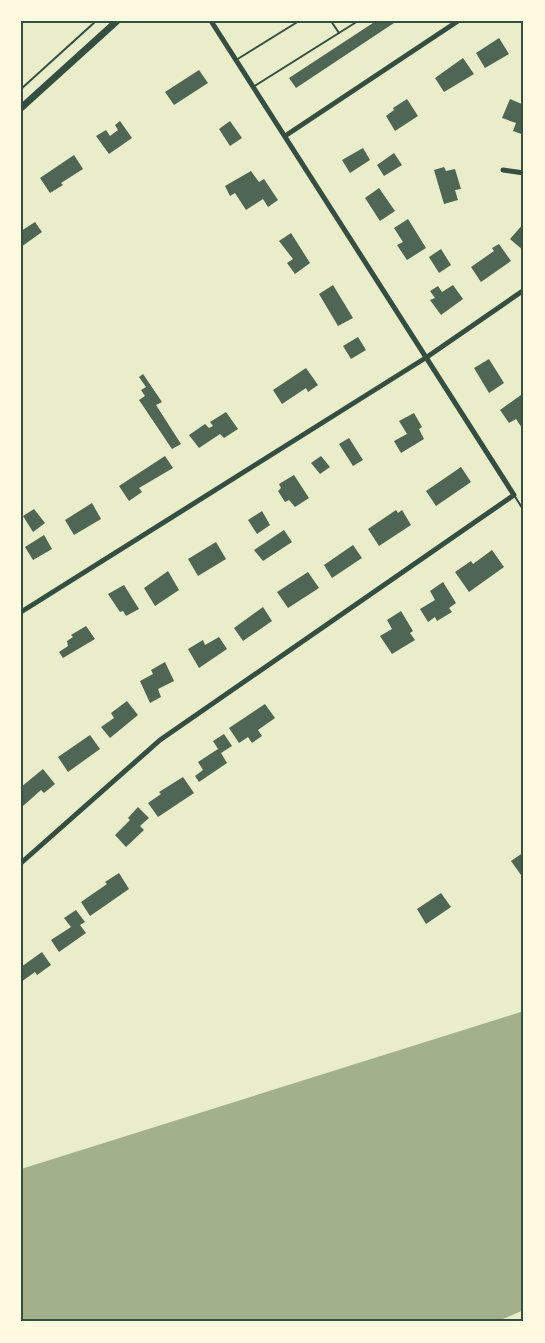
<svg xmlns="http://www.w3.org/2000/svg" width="545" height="1343" font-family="Rubik,sans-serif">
	<rect width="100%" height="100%" fill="#e9edc9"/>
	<!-- water -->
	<path fill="#a3b18a" d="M524,1011v299l-28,12h-475v-153z"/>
	<!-- building -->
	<g fill="#4f6655">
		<path d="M376,21h21l-101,67 -7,-10z"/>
		<path d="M499,38l10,16 -24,14 -9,-15z"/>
		<path d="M463,58l11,16 -30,18 -9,-14z"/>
		<path d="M199,70l9,13 -34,22 -9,-13z"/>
		<path d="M407,99l11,17 -23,15 -9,-15 8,-6 -1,-2z"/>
		<path d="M510,99l14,6v30l-11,-4 3,-8 -14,-5z"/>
		<path d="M120,121l12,17 -23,16 -13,-18 10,-6 4,6 8,-6 -3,-5z"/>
		<path d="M230,121l12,17 -12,8 -11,-17z"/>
		<path d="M363,148l7,12 -20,13 -8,-13z"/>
		<path d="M394,153l8,12 -18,11 -7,-11z"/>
		<path d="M74,155l9,14 -22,14 2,2 -13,8 -10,-15z"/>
		<path d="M444,167l2,4 9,-2 6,20 -6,1 3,10 -14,4 -10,-34z"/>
		<path d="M251,171l8,11 5,-3 14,21 -10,7 -5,-8 -17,11 -11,-17 -5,3 -5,-10z"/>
		<path d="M379,188l16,23 -15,10 -15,-23z"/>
		<path d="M408,219l18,29 -19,12 -10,-15 6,-3 -9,-14z"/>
		<path d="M35,222l7,10 -21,15v-16z"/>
		<path d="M524,223v28l-14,-12z"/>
		<path d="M291,233l19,30 -15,11 -8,-11 6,-4 -14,-18z"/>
		<path d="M499,244l12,17 -30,21 -10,-15 23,-16 -2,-3z"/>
		<path d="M441,249l10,16 -12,8 -10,-16z"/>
		<path d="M333,285l20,33 -15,8 -19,-32z"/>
		<path d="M453,285l10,14 -22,16 -11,-15 5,-2 -5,-7 8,-5 4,6z"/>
		<path d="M358,337l8,13 -15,9 -8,-13z"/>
		<path d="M489,359l15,24 -15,10 -15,-25z"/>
		<path d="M306,368l12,17 -10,7 -2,-4 -24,16 -9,-14z"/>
		<path d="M143,374l19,28 -6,3 25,39 -9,5 -33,-49 6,-4 -4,-6 5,-3 -7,-10z"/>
		<path d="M521,395l3,4v32l-8,-12 -7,4 -9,-13z"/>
		<path d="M226,412l12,17 -14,9 -4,-4 -21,14 -10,-13 16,-11 4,4 4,-2 -3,-4z"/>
		<path d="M414,413l8,14 -3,2 5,10 -23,14 -7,-12 13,-7 -8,-13z"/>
		<path d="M349,438l14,22 -10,6 -14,-22z"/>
		<path d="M165,456l8,12 -34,20 3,4 -13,9 -10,-15z"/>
		<path d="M321,456l9,11 -10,7 -9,-11z"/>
		<path d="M461,467l10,15 -35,24 -10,-15z"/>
		<path d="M294,475l15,23 -14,9 -6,-7 -4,2 -7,-11 3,-3 -2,-4z"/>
		<path d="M92,503l9,16 -27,16 -9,-15z"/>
		<path d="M34,509l11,14 -12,9 -10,-16z"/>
		<path d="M396,510l2,3 4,-3 9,15 -32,21 -11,-17z"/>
		<path d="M262,511l8,14 -13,9 -9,-14z"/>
		<path d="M284,530l8,12 -29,19 -9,-11z"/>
		<path d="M44,535l8,14 -19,11 -8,-13z"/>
		<path d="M216,542l10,17 -28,17 -10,-17z"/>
		<path d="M353,545l9,13 -30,20 -8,-13z"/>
		<path d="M492,550l12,17 -35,25 -14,-20 16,-11 2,3z"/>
		<path d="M168,571l11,19 -24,16 -11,-18z"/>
		<path d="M308,572l11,16 -31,20 -11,-16z"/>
		<path d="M443,582l13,21 -7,5 3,4 -15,9 -2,-4 -7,5 -8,-13 15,-9 -5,-9z"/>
		<path d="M124,585l15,24 -13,7 -3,-5 -3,1 -12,-18z"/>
		<path d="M263,607l9,14 -29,20 -9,-13z"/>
		<path d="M401,611l12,20 -3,2 5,7 -23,14 -12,-18 12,-7 -5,-9z"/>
		<path d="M86,626l9,13 -32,19 -4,-6 9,-6 -1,-5 6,-4 -2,-2z"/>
		<path d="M219,637l8,12 -28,19 -11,-19 15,-9 2,5z"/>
		<path d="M165,662l9,19 -16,8 3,8 -11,6 -10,-22 13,-7 -2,-4z"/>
		<path d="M127,701l11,14 -28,23 -9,-11 13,-9 -3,-5z"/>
		<path d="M265,704l10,14 -17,12 4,6 -10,7 -4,-6 -9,6 -10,-15z"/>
		<path d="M224,734l8,12 -11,7 6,10 -28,19 -4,-6 8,-6 -5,-8 20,-13 -5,-8z"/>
		<path d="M90,735l10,14 -32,23 -10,-15z"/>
		<path d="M43,769l12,15 -11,9 -3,-3 -18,16 -2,-3v-16z"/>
		<path d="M183,777l11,16 -36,24 -10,-14 13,-9 -2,-2z"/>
		<path d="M138,807l11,11 -9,8 4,4 -18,17 -11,-12 15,-15 -2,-2z"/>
		<path d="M524,852v21l-3,2 -10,-14z"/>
		<path d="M119,873l10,16 -39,27 -9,-14 26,-18 -2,-2z"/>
		<path d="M441,893l10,14 -25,17 -9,-15z"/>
		<path d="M76,910l9,12 -5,3 6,8 -27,19 -8,-12 20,-13 -7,-9z"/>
		<path d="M42,952l9,13 -14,10 -2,-3 -14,10v-15z"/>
	</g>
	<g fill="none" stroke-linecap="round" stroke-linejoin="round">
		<!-- path -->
		<path stroke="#344e41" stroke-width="2" d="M21,89l75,-68"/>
		<!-- service -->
		<g stroke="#344e41" stroke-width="2">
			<path d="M331,21l8,12"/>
			<path d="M236,60l63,-39"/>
			<path d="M253,87l105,-66"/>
			<path d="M514,495l10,16"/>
		</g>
		<!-- minor -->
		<g stroke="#344e41" stroke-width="5">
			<path d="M285,136l173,-115"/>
			<path d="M503,170l21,3"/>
			<path d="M21,612l406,-255 97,-67"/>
			<path d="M21,863l139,-123 354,-245 -303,-474"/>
		</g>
		<!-- tertiary -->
		<path stroke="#344e41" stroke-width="7" d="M21,108l96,-87"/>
	</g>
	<!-- border -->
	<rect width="545" height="1343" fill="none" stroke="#fefae0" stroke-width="45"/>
	<rect x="22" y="22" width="500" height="1298" fill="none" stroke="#344e41" stroke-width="2"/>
</svg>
